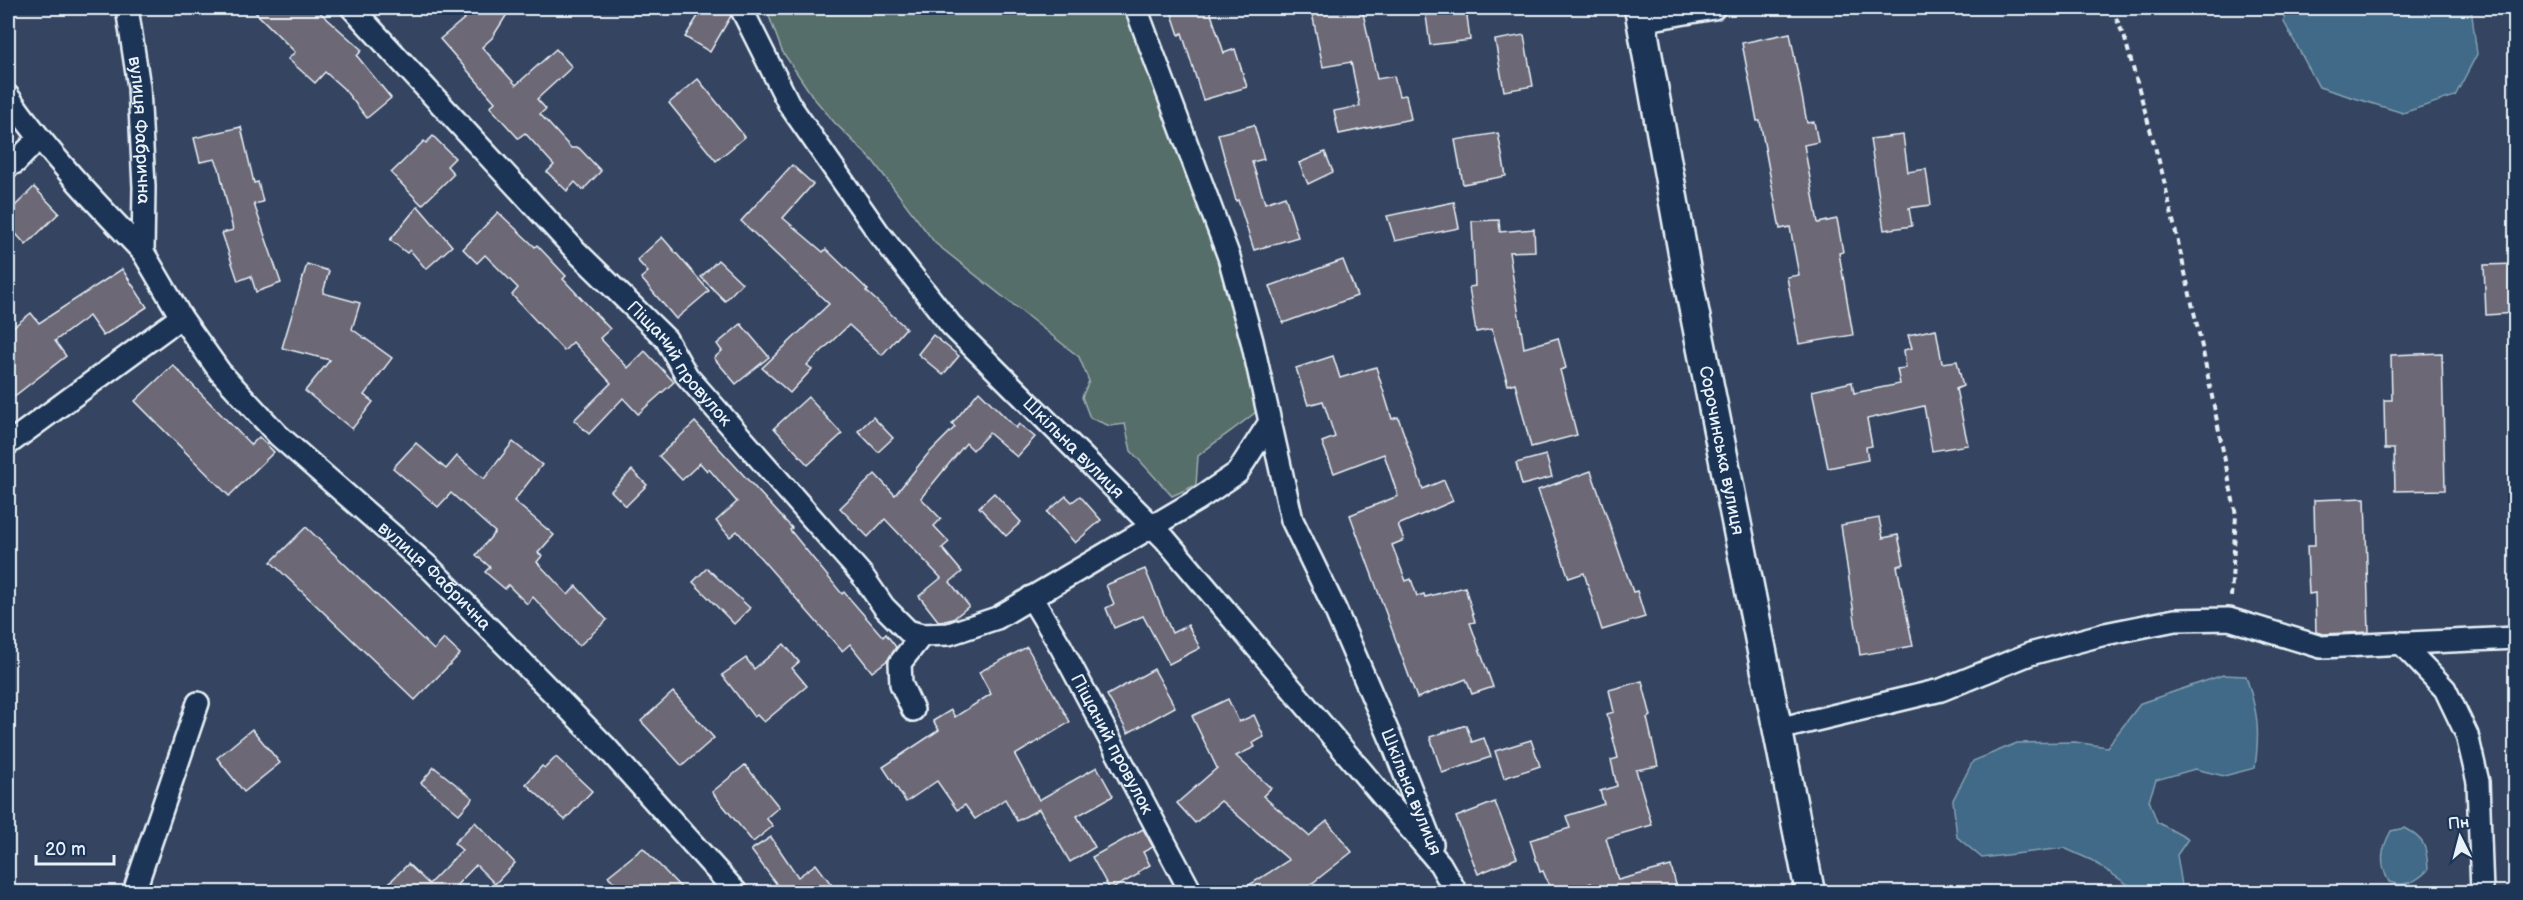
<svg xmlns="http://www.w3.org/2000/svg" width="2523" height="900" font-family="'Balsamiq Sans',sans-serif">
	<rect width="100%" height="100%" fill="#354460"/>
	<filter id="ink" filterUnits="userSpaceOnUse"><feTurbulence type="fractalNoise" baseFrequency=".0167" numOctaves="2"/><feDisplacementMap in="SourceGraphic" scale="12" xChannelSelector="R" yChannelSelector="G"/><feConvolveMatrix kernelMatrix="1 2 1 2 8 2 1 2 1" color-interpolation-filters="sRGB"/></filter>
	<g filter="url(#ink)">
		<!-- green -->
		<path fill="#576e6a" stroke="#a0b0b1" stroke-width="1.5" d="M766,8h356l18,37 81,212 13,62 29,87c-20,18 -44,32 -65,50l-2,29 -24,11 -41,-45 -6,-27 -15,2 -20,-8 -8,-21 7,-16 -10,-24 -144,-114 -62,-82 -39,-39 -21,-25 -31,-46z"/>
		<!-- water -->
		<g fill="#416b87" stroke="#84a1b4" stroke-width="1.5">
			<path d="M2285,8h186l6,46 -22,42 -52,17 -84,-26 -35,-65z"/>
			<path d="M2223,675l23,1c12,38 14,52 9,92l-31,8 -29,-7 -39,11 -7,20 8,22 31,17 -11,16 6,37h-44l-48,-32 -27,-12 -82,10 -25,-21 -4,-37 20,-39 44,-18 58,-1 32,5 34,-44z"/>
			<path d="M2404,828c21,11 23,19 24,42 -12,12 -22,17 -39,12 -10,-18 -8,-33 2,-51z"/>
		</g>
		<!-- building -->
		<g fill="#6c6876" stroke="#e8f1f8" stroke-width="1.5">
			<path d="M251,8h64l47,42 -5,6 34,42 -24,20 -23,-29 -19,-17 -10,11 -27,-24 7,-7z"/>
			<path d="M471,8h40l-19,30 -10,9 34,38 40,-36 16,18 -35,32 9,10 -6,5 31,34h8l22,23 -18,19 -8,-8 -8,9 -20,-19 7,-7 -29,-32 -7,5 -28,-31 5,-5 -55,-63 25,-21z"/>
			<path d="M703,8h25l3,8 -21,36 -25,-15z"/>
			<path d="M1170,8h39l15,45 11,-4 12,38 -44,13 -21,-67 -3,2z"/>
			<path d="M1311,8h51l15,71 17,-3 5,20 7,-1 5,24 -72,15 -5,-23 26,-5 -9,-44 -28,5z"/>
			<path d="M1425,8h41l4,32 -40,5z"/>
			<path d="M1790,33l17,90 7,-1 4,20 -14,3 14,78 19,-4 6,33 -4,1 14,82 -54,9 -12,-67 12,-2 -9,-48 -10,2 -20,-108h-3l-15,-78z"/>
			<path d="M1524,35l9,51 -29,5 -9,-51z"/>
			<path d="M698,79l47,58 -29,24 -47,-58z"/>
			<path d="M1254,125l10,34 -12,3 13,41 20,-7 13,41 -44,13 -16,-50 -2,1 -18,-67z"/>
			<path d="M241,127l13,56 4,-1 5,20 -9,2 27,79 -25,9 -5,-16 -13,5 -16,-48 11,-3 -14,-62 -4,-9 -15,3 -6,-24z"/>
			<path d="M1498,133l8,43 -43,8 -8,-44z"/>
			<path d="M1903,135l5,37 18,-3 5,36 -22,3 3,18 -28,4 -14,-91z"/>
			<path d="M433,136l22,22 -8,8 7,8 -32,31 -31,-32 33,-32 2,2z"/>
			<path d="M1325,152l8,20 -25,12 -9,-21z"/>
			<path d="M792,165l21,19 -30,34 40,34 3,-3 42,41 -2,1 40,37 -24,27 -33,-30 -42,40 5,4 -22,24 -28,-25 67,-64 -88,-83z"/>
			<path d="M34,187l25,26 -33,32 -18,-20v-12z"/>
			<path d="M1454,202l5,26 -64,13 -8,-25z"/>
			<path d="M418,206l34,40 -26,23 -16,-19 -3,3 -17,-13z"/>
			<path d="M498,212l37,35 2,-2 29,31 -3,3 47,50 -10,9 28,30 17,-17 29,31 -36,32 -15,-16 -34,36 -15,-14 37,-37 -38,-41 -9,9 -52,-56 6,-7 -33,-33 -8,8 -14,-14z"/>
			<path d="M1499,220l1,12 34,-3 1,22 -26,1 15,96 34,-10 8,30 -6,2 17,65 -46,12 -16,-64 -7,2 -16,-56 -16,3 -7,-45 6,-1 -3,-65z"/>
			<path d="M662,237l47,54 -33,28 -35,-41 7,-6 -11,-12z"/>
			<path d="M718,260l24,23 -17,18 -24,-24z"/>
			<path d="M1343,260l14,36 -74,27 -13,-37z"/>
			<path d="M307,264l22,7 -6,22 37,10 -8,26 40,29 -28,37 9,7 -21,27 -47,-38 25,-31 -48,-12z"/>
			<path d="M2516,264v49l-30,2 -2,-50z"/>
			<path d="M122,269l25,38 -44,29 -14,-20 -34,25 11,15 -58,45v-70l23,-18 8,10z"/>
			<path d="M741,324l28,33 -33,27 -22,-26 8,-7 -5,-7z"/>
			<path d="M1936,329l6,34 15,-2 6,25 -7,3 12,56 -36,6 -8,-45 -57,13 5,27 -6,1 2,13 -40,8 -16,-77 40,-9 2,11 46,-9 -3,-15 9,-1 -2,-18 8,-2 -4,-13z"/>
			<path d="M933,335l26,21 -16,19 -25,-21z"/>
			<path d="M2442,353l3,137 -50,1 -1,-42h-9l-1,-49h8l-1,-45z"/>
			<path d="M1333,356l7,22 36,-11 16,52 6,-2 25,72 21,-9 9,21 -55,24 6,15 -12,5 14,36 5,-2 6,17 7,-2 1,3 40,-10 10,35 -5,1 23,64 -21,7 -6,-15 -49,19 -67,-183 48,-19 -14,-42 -50,19 -12,-31 13,-5 -12,-36 -15,4 -12,-37z"/>
			<path d="M173,365l78,80 8,-8 15,15 -45,44 -94,-95z"/>
			<path d="M979,391l37,37 3,-4 16,13 -18,20 -28,-24 -16,17 -7,-7 -45,55 20,21 -7,7 15,16 -7,6 20,24 -12,10 19,24 -16,13 -14,3 -20,-26 22,-18 -56,-59 -17,18 -28,-29 35,-34 20,21 32,-40 28,-28 -3,-3z"/>
			<path d="M808,397l34,37 -34,31 -34,-37z"/>
			<path d="M873,417l20,21 -15,14 -20,-21z"/>
			<path d="M695,422l97,106 -2,2 52,64 2,-2 39,45 3,-3 10,13 -7,12 -17,13 -22,-28 -8,7 -105,-120 -7,6 -14,-16 21,-19 -28,-33 -2,2 -7,-8 -18,17 -23,-24z"/>
			<path d="M513,442l29,23 -28,36 40,34 -16,18 4,3 -5,6 31,33 8,-9 31,34 -28,26 -46,-49 -6,7 -19,-19 -3,4 -20,-17 5,-5 -14,-12 19,-23 -44,-39 -13,14 -45,-39 23,-25 30,26 11,-13 27,23z"/>
			<path d="M1546,455l6,22 -30,8 -6,-22z"/>
			<path d="M632,470l15,15 -21,21 -15,-15z"/>
			<path d="M1591,471l42,121 4,-1 8,26 -43,13 -18,-57 -15,5 -31,-88z"/>
			<path d="M994,493l27,29 -15,14 -27,-29z"/>
			<path d="M1066,496l6,6 8,-6 21,24 -26,23 -28,-31z"/>
			<path d="M2365,498l4,134 -46,2 -7,-2 -1,-39 -6,1 -2,-48h8l-1,-46z"/>
			<path d="M1879,518l4,20 15,-3 6,29 -7,2 16,80 -53,9 -19,-130z"/>
			<path d="M306,527l128,123 10,-11 16,15 -45,46 -144,-138z"/>
			<path d="M707,568l43,40 -16,16 -41,-42z"/>
			<path d="M1145,569l27,64 16,-8 12,23 -31,16 -26,-48 -29,12 -8,-20 8,-4 -8,-19z"/>
			<path d="M784,644l15,18 -7,6 15,18 -43,36 -7,-7 -3,2 -32,-42 24,-17 8,11z"/>
			<path d="M1027,647l43,75 -55,33 24,45 58,-33 16,29 -36,20 18,31 -25,15 -31,-53 -22,12 -12,-22 -30,20 -10,-14 -8,5 -20,-29 -31,21 -23,-35 56,-37 -6,-9 18,-11 4,7 36,-23 -12,-22z"/>
			<path d="M1154,669l21,38 -47,26 -21,-38z"/>
			<path d="M1642,681l9,35 -4,2 11,48 -22,4 16,55 -46,13 12,42 53,-14 7,26h-84l-3,-9 -22,9h-17l-9,-21 -3,1 -10,-32 40,-12 -4,-12 38,-12 -4,-13 17,-5 -6,-26 7,-2 -11,-44 7,-2 -5,-22z"/>
			<path d="M673,692l41,46 -32,28 -41,-45z"/>
			<path d="M1228,699l11,23 15,-7 10,22 -11,6 2,4 -19,9 35,32 -8,8 46,40 18,-15 25,31 -51,40h-63l51,-32 -68,-59 -26,22 -18,-20 40,-35 -25,-52z"/>
			<path d="M1466,725l6,17 12,-4 7,19 -49,16 -12,-36z"/>
			<path d="M252,729l28,34 -36,29 -27,-34z"/>
			<path d="M1531,740l9,26 -36,12 -9,-27z"/>
			<path d="M556,757l36,34 -27,29 -39,-36 16,-18 3,2z"/>
			<path d="M745,765l34,42 -13,11 7,8 -20,16 -41,-50z"/>
			<path d="M434,767l39,31 -14,16 -38,-31z"/>
			<path d="M1495,802l22,56 -39,16 -22,-57z"/>
			<path d="M475,822l40,41 -20,21 -19,-19 -26,27h-70l28,-28 21,20 33,-34 -8,-7z"/>
			<path d="M1143,829l10,18 -10,5 7,13 -12,7 1,2 -29,16 -18,-33z"/>
			<path d="M771,837l27,40 18,-13 21,28h-60l4,-2 -30,-40z"/>
			<path d="M643,848l42,44h-61l-16,-16z"/>
		</g>
		<g fill="none" stroke-linecap="round" stroke-linejoin="round">
			<!-- minor casing -->
			<g stroke="#e8f1f8" stroke-width="26">
				<g id="minor">
					<path id="s1" d="M127,8l12,79 5,100 -1,65 38,65 39,55 58,63 153,134 173,176 132,147"/>
					<path id="s2" d="M352,8l225,244 89,87 21,37 175,199 22,32 24,24 14,4 27,-1 48,-16 200,-118 40,-27 33,-51"/>
					<path id="s3" d="M741,8l48,96 89,128 73,93 214,214 275,325 16,28"/>
					<path d="M1136,8l93,249 23,84 40,179 43,89 58,135 39,100"/>
					<path d="M1641,21l73,-13"/>
					<path d="M8,96c40,57 87,106 135,156"/>
					<path d="M8,166l8,-4 22,-23"/>
					<path d="M8,444l173,-127"/>
					<path id="s4" d="M1031,597l30,50 130,245"/>
					<path d="M2401,643l44,46 22,46 11,47 4,110"/>
					<path d="M913,710l-12,-26 -1,-21 22,-28"/>
					<path d="M1778,729l163,-39 89,-36 75,-20 70,-14 54,-1 92,28 195,-9"/>
					<path d="M134,892l64,-189"/>
				</g>
			</g>
			<!-- secondary casing -->
			<g stroke="#e8f1f8" stroke-width="33">
				<g id="secondary">
					<path id="s5" d="M1639,8l47,262 124,622"/>
				</g>
			</g>
			<!-- path -->
			<path stroke="#e8f1f8" stroke-width="4" stroke-dasharray="6 4.5" stroke-linecap="butt" d="M2112,8l13,31 37,133 40,175 34,168 -5,82"/>
			<!-- minor -->
			<use href="#minor" stroke="#1d3557" stroke-width="21"/>
			<!-- secondary -->
			<use href="#secondary" stroke="#1d3557" stroke-width="28"/>
		</g>
	</g>
	<g text-anchor="middle" dominant-baseline="central" stroke-width="4.5" stroke-linejoin="round" paint-order="stroke">
		<!-- street labels -->
		<g font-size="18" fill="#e8f1f8" stroke="#1d3557">
			<text stroke="none"><textPath href="#s1" startOffset="123">вулиця Фабрична</textPath></text>
			<text stroke="none"><textPath href="#s2" startOffset="484">Піщаний провулок</textPath></text>
			<text stroke="none"><textPath href="#s3" startOffset="555">Шкільна вулиця</textPath></text>
			<text stroke="none"><textPath href="#s5" startOffset="450">Сорочинська вулиця</textPath></text>
			<text stroke="none"><textPath href="#s1" startOffset="684">вулиця Фабрична</textPath></text>
			<text stroke="none"><textPath href="#s4" startOffset="168">Піщаний провулок</textPath></text>
			<text transform="translate(1411 792) rotate(68)">Шкільна вулиця</text>
		</g>
	</g>
	<!-- margin -->
	<rect width="2523" height="900" fill="none" stroke="#1d3557" stroke-width="30"/>
	<rect x="15" y="15" width="2493" height="870" fill="none" stroke="#e8f1f8" stroke-width="2" filter="url(#ink)"/>
	<!-- north arrow -->
	<g transform="translate(2460 837) rotate(354)" stroke="#1d3557" stroke-width="4.5" paint-order="stroke">
	<path d="M0-4.5L10 22L0 15L-10 22Z" fill="#e8f1f8"/>
	<text y="-9" font-size="16" font-weight="bold" text-anchor="middle" fill="#e8f1f8">Пн</text>
	</g>
	<!-- scale -->
	<path d="M36 855v9h78v-9" fill="none" stroke="#e8f1f8" stroke-width="3"/>
	<text x="45" y="855" font-size="18" fill="#e8f1f8" stroke="#1d3557" stroke-width="4.5" paint-order="stroke">20 m</text>
</svg>
